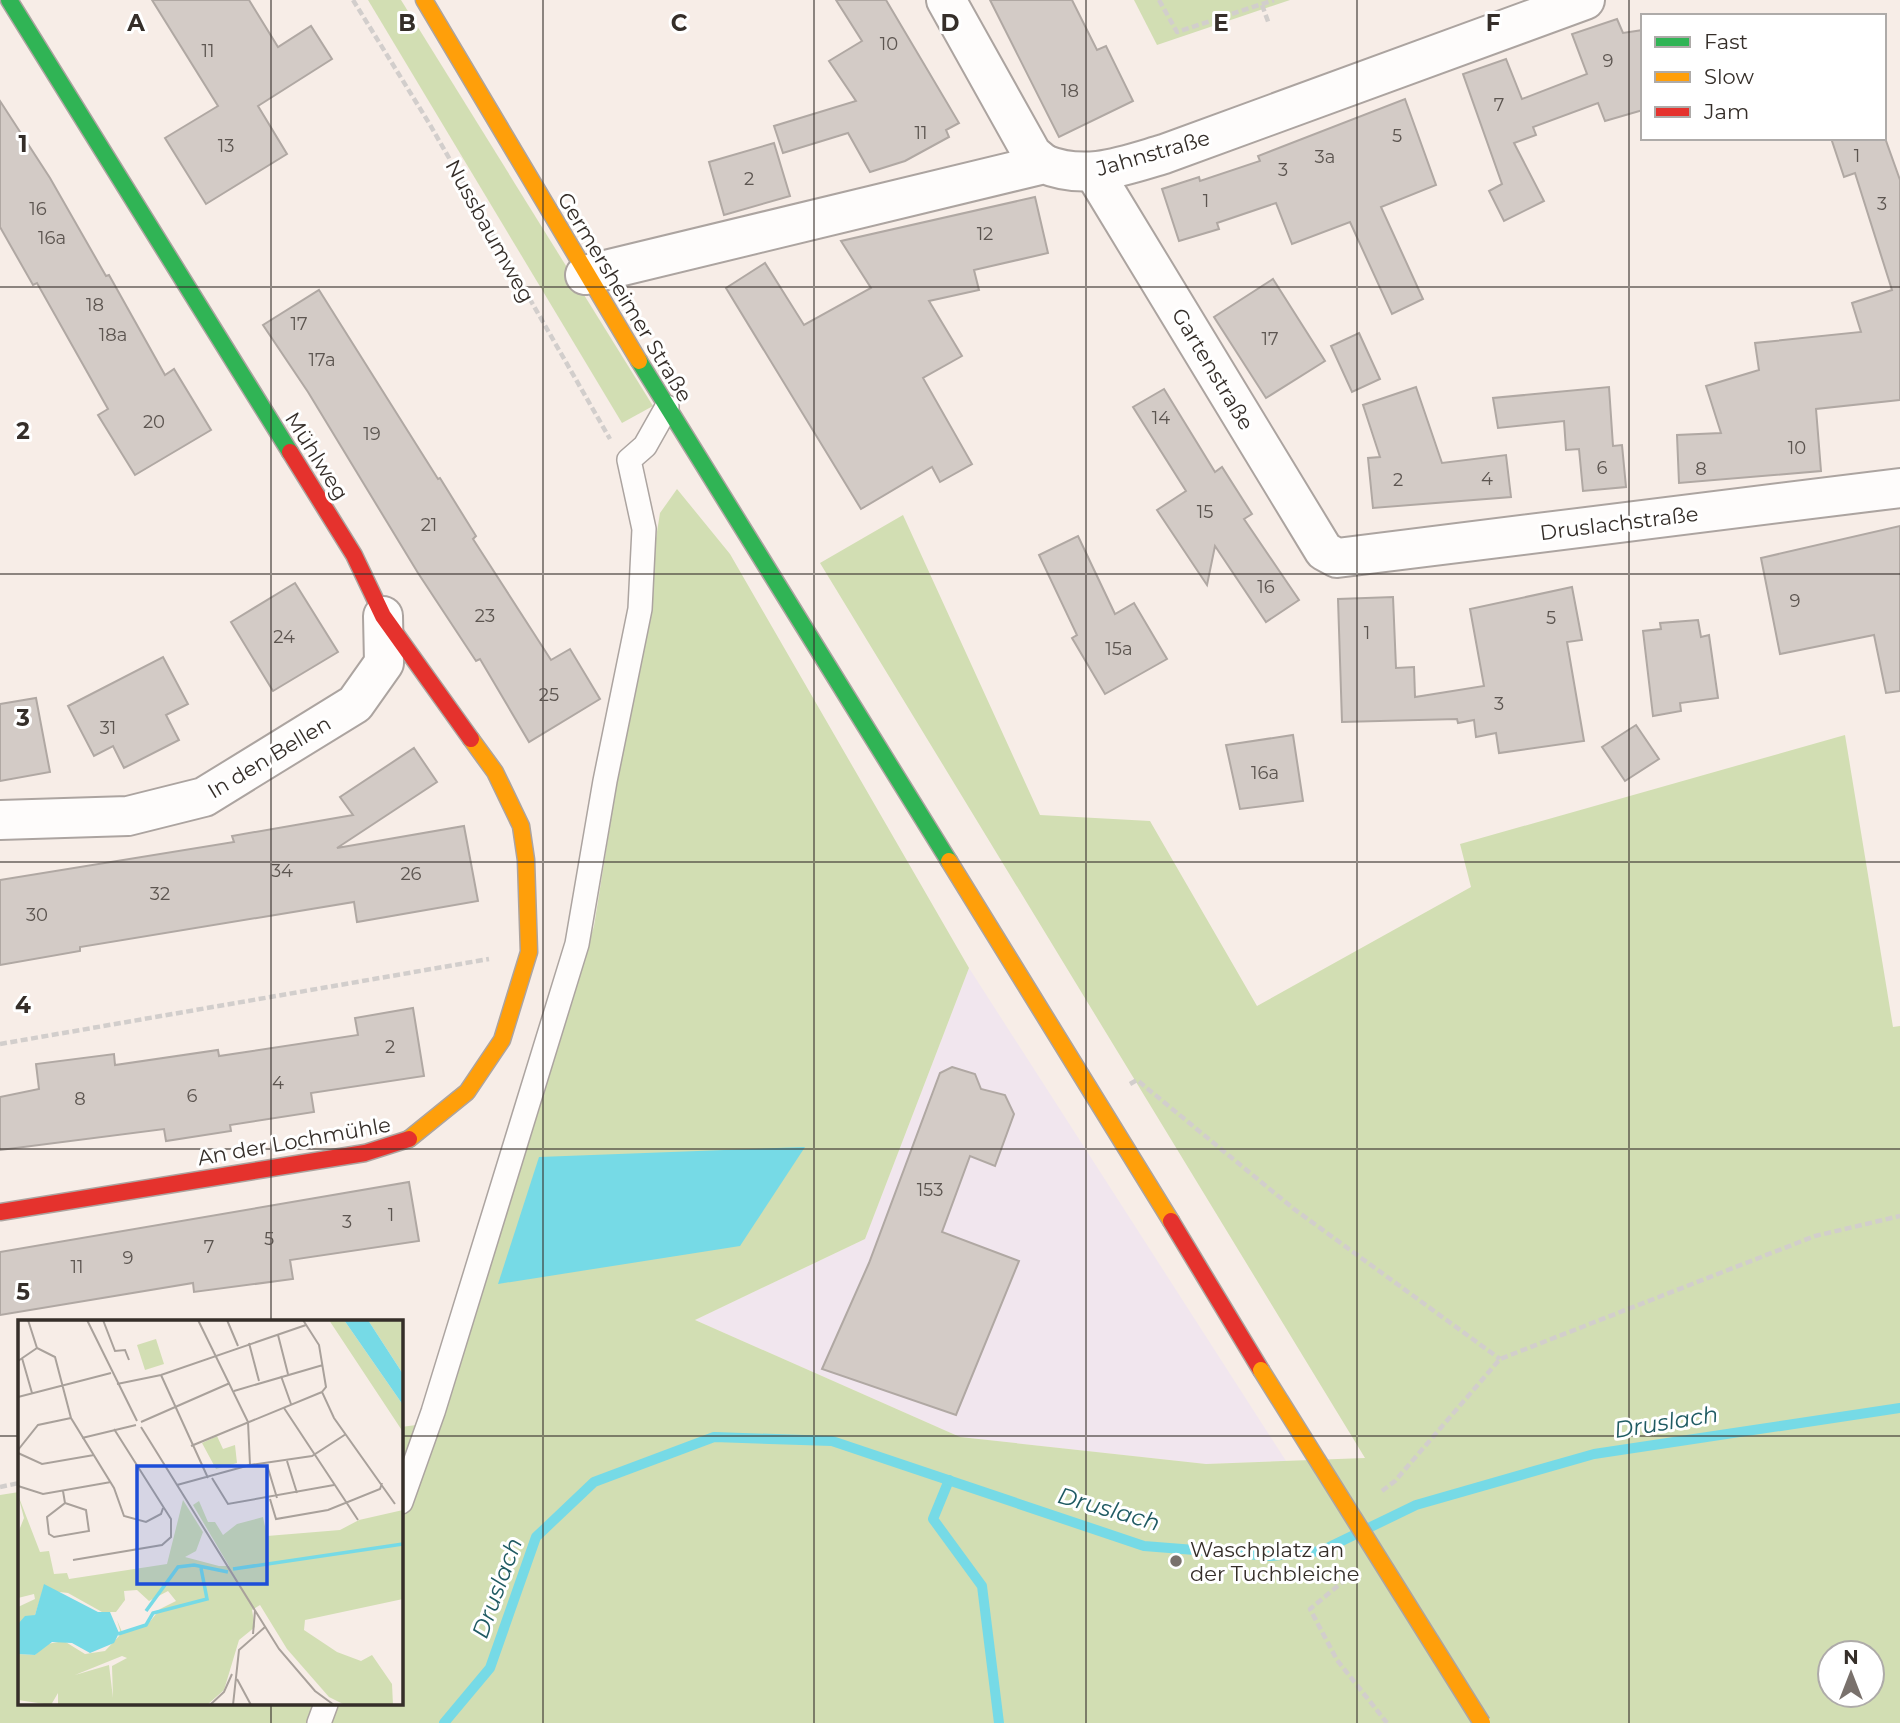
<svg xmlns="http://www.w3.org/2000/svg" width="1900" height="1723" font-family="Montserrat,sans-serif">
	<rect width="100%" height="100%" fill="#f7ede7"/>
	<!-- commercial -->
	<path fill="#f1e6ee" d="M969,968l317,493 -80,3 -246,-27 -265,-117 170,-81z"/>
	<!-- green -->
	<g fill="#d2deb3" fill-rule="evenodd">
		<path d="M368,0h33l252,406 -31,17z"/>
		<path d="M1134,0h156l-133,45z"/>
		<path d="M677,489l53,65 239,414 -104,271 -170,81 265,117 246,27 159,-6 -545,-895 83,-48 137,300 110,6 107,185 214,-119 -11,-43 385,-109 48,292 7,-1v697h-1900v-228l19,-3v212h382v-277l23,-3 -2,48 172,-546 66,-413zM1830,1653h42v42h-42z"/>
	</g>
	<!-- water -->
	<path fill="#76dae6" d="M805,1147l-65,99 -242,38 41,-127z"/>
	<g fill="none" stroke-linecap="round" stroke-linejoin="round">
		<!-- stream -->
		<g stroke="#76dae6" stroke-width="10">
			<path d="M949,1480l-16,39 49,67 17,137"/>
			<path d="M444,1723l46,-55 46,-131 58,-55 120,-45 118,4 312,105 127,10 50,-5 95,-46 178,-51 306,-46"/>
		</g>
	</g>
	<!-- building -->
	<g fill="#d3cbc6" stroke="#b0a8a3" stroke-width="2">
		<path d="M152,0h97l29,47 33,-21 21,33 -74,47 29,48 -81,50 -41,-66 53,-32z"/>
		<path d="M836,0h50l73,123 -13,7 3,7 -44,24 -35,11 -22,-39 -65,20 -9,-27 82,-25 -27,-40 33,-20z"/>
		<path d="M990,0h82l25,50 9,-4 27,55 -74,36z"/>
		<path d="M1617,19l6,14 20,-3v80l-38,11 -7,-18 -65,24 3,8 -22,8 30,58 -40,20 -15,-30 13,-7 -39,-110 43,-15 16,40 65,-25 -15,-40z"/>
		<path d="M1405,99l31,86 -55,22 42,92 -31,15 -42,-92 -58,22 -16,-41 -59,20 2,6 -40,12 -17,-52 37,-12 1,4 60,-20 -2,-5z"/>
		<path d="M0,101l50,77 56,98 3,-1 56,100 9,-6 37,61 -76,45 -37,-60 10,-6 -71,-126 -4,2 -33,-58z"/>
		<path d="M1831,138h54l15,42v220l-84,9 5,62 -142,12 -2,-48 44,-2 -15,-47 53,-16 -4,-27 106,-11 -9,-29 40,-13 -37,-117 -11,4z"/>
		<path d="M774,143l16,53 -66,19 -15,-53z"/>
		<path d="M1035,197l13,56 -74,17 5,20 -50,11 33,55 -39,22 49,86 -32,18 -8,-15 -71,42 -135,-221 39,-25 39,62 67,-37 -30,-47z"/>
		<path d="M1273,279l52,82 -59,37 -52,-81z"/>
		<path d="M319,290l119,189 2,-1 36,58 -3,3 78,121 19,-11 30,50 -71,43 -49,-83 -4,2 -58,-88 -110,-181 -45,-67z"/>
		<path d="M1359,333l21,46 -28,13 -21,-46z"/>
		<path d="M1416,387l26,76 64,-8 5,42 -138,11 -5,-50 12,-1 -17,-52z"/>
		<path d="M1609,387l4,59 9,-1 4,42 -43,4 -4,-42 -13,1 -2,-29 -66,7 -5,-30z"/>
		<path d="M1164,389l51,83 7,-5 30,47 -8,5 55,81 -33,22 -51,-76 -8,39 -50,-75 29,-19 -53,-84z"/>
		<path d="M1900,526v165l-14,2 -12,-58 -94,19 -19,-96z"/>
		<path d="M1078,536l37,78 19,-11 33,56 -62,35 -33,-56 5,-3 -38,-80z"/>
		<path d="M295,583l43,69 -65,39 -42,-69z"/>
		<path d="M1572,587l10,53 -15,2 17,99 -85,12 -3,-20 -20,4 -2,-17 -16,3 -1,-4 -115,3 -4,-123 55,-2 3,71 18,-1 1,30 69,-11 -14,-77z"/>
		<path d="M1698,620l3,17 8,-2 9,63 -38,5 1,8 -28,5 -10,-85 18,-2 -1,-6z"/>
		<path d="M163,657l25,47 -22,11 13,25 -55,28 -11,-22 -19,10 -26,-50z"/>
		<path d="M36,698l14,74 -50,9v-77z"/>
		<path d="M1636,725l23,34 -34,22 -23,-34z"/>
		<path d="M1293,735l10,66 -63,8 -14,-64z"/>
		<path d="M414,748l23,34 -100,66 127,-22 14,75 -121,21 -3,-20 -274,45v4l-80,14v-85l234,-38 -2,-6 121,-21 -13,-18z"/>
		<path d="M413,1008l11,68 -113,17 3,19 -84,13 1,6 -65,10 -2,-12 -164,21v-53l39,-8 -3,-25 78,-10 1,11 103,-15 1,6 139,-21 -3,-17z"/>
		<path d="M952,1067l23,7 6,15 24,6 9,19 -19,52 -25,-10 -28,76 77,29 -63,154 -134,-46 47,-106 71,-190z"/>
		<path d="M409,1182l10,59 -129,19 3,19 -99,13 -1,-9 -193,32v-63z"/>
	</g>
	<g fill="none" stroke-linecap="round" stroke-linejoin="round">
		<!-- lane casing -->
		<g stroke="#aca4a0" stroke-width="26">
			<g id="lane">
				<path d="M401,1502l32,-90 144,-468 28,-163 35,-172 4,-80 -15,-69 16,-14 22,-39"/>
				<path d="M319,1723l7,-19"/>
			</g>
		</g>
		<!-- street casing -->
		<g stroke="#aca4a0" stroke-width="42">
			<g id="street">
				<path d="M946,0l86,154 12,10"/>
				<path d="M1095,174l229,377 13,7 563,-70"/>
				<path d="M585,275l459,-111c42,17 79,2 120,-10l421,-154"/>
				<path d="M0,820l128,-4 76,-19 151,-93 29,-41 -1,-47"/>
			</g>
		</g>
		<!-- fast casing -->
		<g stroke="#aca4a0" stroke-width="19">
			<g id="fast">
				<path d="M9,0l281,452"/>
				<path d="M639,361l310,500"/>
			</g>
		</g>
		<!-- slow casing -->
		<g stroke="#aca4a0" stroke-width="19">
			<g id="slow">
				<path d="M424,0l215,361"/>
				<path d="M949,861l222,360"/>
				<path d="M409,1139l58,-47 35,-52 27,-88 -3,-92 -5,-34 -26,-54 -24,-33"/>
			</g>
		</g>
		<!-- jam casing -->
		<g stroke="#aca4a0" stroke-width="19">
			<g id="jam">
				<path d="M290,452l64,103 29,61 88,123"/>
				<path d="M0,1212l365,-59 44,-14"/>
				<path d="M1171,1221l90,149"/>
			</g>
		</g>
		<!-- path -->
		<g stroke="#d2cecc" stroke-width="4.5" stroke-dasharray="7 3.5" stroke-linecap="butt">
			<path d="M353,0l76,123 181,316"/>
			<path d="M1159,0l18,32 97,-32"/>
			<path d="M1262,5l7,19"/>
			<path d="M0,1044l489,-85"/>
			<path d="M1130,1084l7,-4 157,129 206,150"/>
			<path d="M0,1487l19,-4"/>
			<path d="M1382,1491l13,-10 105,-122 315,-123 85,-20"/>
			<path d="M1346,1579l-36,30 27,51 50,63"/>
		</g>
		<!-- lane -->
		<use href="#lane" stroke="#fefcfb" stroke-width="23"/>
		<!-- street -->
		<use href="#street" stroke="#fefcfb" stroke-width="38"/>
		<!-- fast -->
		<use href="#fast" stroke="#30b455" stroke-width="16"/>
		<!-- slow -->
		<use href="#slow" stroke="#ff9f0a" stroke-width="16"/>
		<!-- jam -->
		<use href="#jam" stroke="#e5322d" stroke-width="16"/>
		<!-- slow-bridge casing -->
		<g stroke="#aca4a0" stroke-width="19" stroke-linecap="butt">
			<path id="slow-bridge" d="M1261,1370l221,353"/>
		</g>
		<!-- slow-bridge -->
		<use href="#slow-bridge" stroke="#ff9f0a" stroke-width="16"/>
	</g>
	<!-- grid -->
	<path fill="none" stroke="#352e29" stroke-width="2" stroke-opacity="0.55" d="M271,0v1322M543,0v1723M814,0v1723M1086,0v1723M1357,0v1723M1629,0v1723M0,287h1900M0,574h1900M0,862h1900M0,1149h1900M0,1436h19M401,1436h1499M271,1704v19"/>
	<!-- markers -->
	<circle fill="#79716c" stroke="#fff" stroke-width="2.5" cx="1176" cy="1561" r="7"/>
	<g text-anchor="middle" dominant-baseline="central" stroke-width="6" stroke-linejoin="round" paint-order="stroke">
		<!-- number labels -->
		<g font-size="18" fill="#5c5550">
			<text x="889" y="44">10</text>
			<text x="208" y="51">11</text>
			<text x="1608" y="61">9</text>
			<text x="1070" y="91">18</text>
			<text x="1499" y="105">7</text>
			<text x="921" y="133">11</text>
			<text x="1397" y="136">5</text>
			<text x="226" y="146">13</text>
			<text x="1857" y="156">1</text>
			<text x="1325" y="157">3a</text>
			<text x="1283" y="170">3</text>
			<text x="749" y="179">2</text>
			<text x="1206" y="201">1</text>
			<text x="1882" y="204">3</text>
			<text x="38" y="209">16</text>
			<text x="985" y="234">12</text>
			<text x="52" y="238">16a</text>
			<text x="95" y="305">18</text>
			<text x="299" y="324">17</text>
			<text x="113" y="335">18a</text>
			<text x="1270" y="339">17</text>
			<text x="322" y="360">17a</text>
			<text x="1161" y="418">14</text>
			<text x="154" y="422">20</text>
			<text x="372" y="434">19</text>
			<text x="1797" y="448">10</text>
			<text x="1602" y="468">6</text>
			<text x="1701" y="469">8</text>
			<text x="1487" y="479">4</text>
			<text x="1398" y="480">2</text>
			<text x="1205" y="512">15</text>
			<text x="429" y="525">21</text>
			<text x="1266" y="587">16</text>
			<text x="1795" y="601">9</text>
			<text x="485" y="616">23</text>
			<text x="1551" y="618">5</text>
			<text x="1367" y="633">1</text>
			<text x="284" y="637">24</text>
			<text x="1119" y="649">15a</text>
			<text x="549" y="695">25</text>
			<text x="1499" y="704">3</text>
			<text x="108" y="728">31</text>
			<text x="1265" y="773">16a</text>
			<text x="282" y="871">34</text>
			<text x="411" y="874">26</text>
			<text x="160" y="894">32</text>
			<text x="37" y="915">30</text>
			<text x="390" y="1047">2</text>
			<text x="278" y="1083">4</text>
			<text x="192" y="1096">6</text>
			<text x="80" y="1099">8</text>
			<text x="930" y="1190">153</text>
			<text x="391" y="1215">1</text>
			<text x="347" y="1222">3</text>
			<text x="269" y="1239">5</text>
			<text x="209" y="1247">7</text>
			<text x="128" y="1258">9</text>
			<text x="77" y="1267">11</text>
		</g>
		<!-- street labels -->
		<g font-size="21" fill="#352e29" stroke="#fff">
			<text transform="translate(1153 153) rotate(-16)">Jahnstraße</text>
			<text transform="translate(490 231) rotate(61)">Nussbaumweg</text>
			<text transform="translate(625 297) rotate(59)">Germersheimer Straße</text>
			<text transform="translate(1213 369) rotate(59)">Gartenstraße</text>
			<text transform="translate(317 456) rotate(58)">Mühlweg</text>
			<text transform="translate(1619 523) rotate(-7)">Druslachstraße</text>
			<text transform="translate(269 757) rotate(-31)">In den Bellen</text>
			<text transform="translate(294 1141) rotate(-10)">An der Lochmühle</text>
		</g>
		<!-- poi labels -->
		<g font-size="21" fill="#352e29" stroke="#fff" text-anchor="start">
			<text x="1190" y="1549">Waschplatz an<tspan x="1190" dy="24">der Tuchbleiche</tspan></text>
		</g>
		<!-- water labels -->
		<g font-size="23" font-style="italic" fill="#205b63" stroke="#fff">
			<text transform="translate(1666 1422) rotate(-9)">Druslach</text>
			<text transform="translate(1109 1509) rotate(16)">Druslach</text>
			<text transform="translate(497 1588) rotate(-70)">Druslach</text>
		</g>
	</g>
	<!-- overview -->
	<g transform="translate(18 1320)">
		<rect width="385" height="385" fill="#f7ede7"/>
		<path d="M311,0h15l59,85v27zM350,0h35v54zM138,19l8,25 -19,6 -8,-25zM199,116l6,13 12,-4 2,18 -21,6 -14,-26zM0,175l22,57 9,-1 5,23 13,-1 2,6 98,-15 16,-64 20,32 -7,19 -11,6 34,9h10l-36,-61 6,-4 9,21h7l8,13 14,-11 26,-7 4,19 73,-6 19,-10 44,-10v89l-98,21 -1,10 33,22 24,9 11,-6 20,29 1,21h-48l-16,-8 -42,-48 -27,-44 -8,5 3,17 -16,13 -15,50 -17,15h-149v-12l-7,12 -33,-5v-46l17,1 12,-11 17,-3 21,13 20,-3 16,-17 -4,-14 5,12h6l20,-8 12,-15 16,-8 -8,-10 -19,10 -12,-11 -13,1 1,9 -9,12h-14l-34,-19 -25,-3 -8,25 -17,9v-17l17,-8 -1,-5 -16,4v-65l6,-15zM104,336l5,2 -15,8 1,32 -4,-33 -34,10z" fill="#d2deb3" fill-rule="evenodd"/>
		<path d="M326,0h24l35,54v31zM26,264l54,28h12l9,21 -5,10 -24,10 -18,-10 -20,-1 -17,13 -17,-1v-30l7,-8 10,-1z" fill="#76dae6"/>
		<path fill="none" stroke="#76dae6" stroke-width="3.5" d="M215,249l170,-25M128,291l32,-44 16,-2 34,7M100,314l28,-9 7,-12 54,-14 -6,-31"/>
		<path fill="none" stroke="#a9a19b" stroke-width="2" d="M10,0l9,28 18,9 16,61 43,70 10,28 22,6 15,-8 2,-6M69,0l50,101M85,0l12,31 10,-1 4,10M180,0l50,102 2,43M209,0l11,26M285,0l16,25 7,42 -4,5 12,26 61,86M260,15l10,39M231,23l10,38M4,38l10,35M0,41l19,-13M143,55l47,103M263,56l10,28M99,64l44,-9 145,-50M216,71l89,-26M0,77l93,-24M266,88l74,112M123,102l89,-39M123,107l138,222 36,42 19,14M64,118l54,-13M173,126l131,-54M0,130l20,-25 33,-7M0,133l24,11 52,-9M269,141l10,32M249,145l10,33M194,158l16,26 106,-19M159,165l73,-20 62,-9 34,-22M0,166l25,8 68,-12M45,171l2,12 -18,14 2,17 5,3 35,-6 -3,-21 -21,-7M252,179l6,20 52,-9 52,-21 2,-6M55,240l89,-15 9,-8v-18l-57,-90M235,314l2,-23M219,359l14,26M192,385l14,-13 8,-18M215,385l6,-55 26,-23"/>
		<path fill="#1d4ed8" fill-opacity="0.15" stroke="#1d4ed8" stroke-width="3.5" d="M119,146h130v118h-130z"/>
		<rect width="385" height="385" fill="none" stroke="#352e29" stroke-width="3.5"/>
	</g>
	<g font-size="23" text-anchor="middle" font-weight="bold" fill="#352e29" stroke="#fff" stroke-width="6" stroke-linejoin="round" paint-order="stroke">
		<text x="136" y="31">A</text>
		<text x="407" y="31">B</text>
		<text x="679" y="31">C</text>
		<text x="950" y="31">D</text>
		<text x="1221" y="31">E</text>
		<text x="1493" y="31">F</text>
		<text x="23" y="152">1</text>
		<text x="23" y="439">2</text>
		<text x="23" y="726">3</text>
		<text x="23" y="1013">4</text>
		<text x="23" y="1300">5</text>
	</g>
	<!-- legend -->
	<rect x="1641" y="14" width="245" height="126" fill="#ffffff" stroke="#aeaba9" stroke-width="2"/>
	<rect x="1655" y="37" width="35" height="10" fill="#30b455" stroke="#aeaba9" stroke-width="2"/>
	<text x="1704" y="49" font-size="21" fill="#352e29">Fast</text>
	<rect x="1655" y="72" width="35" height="10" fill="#ff9f0a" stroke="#aeaba9" stroke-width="2"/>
	<text x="1704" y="84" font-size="21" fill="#352e29">Slow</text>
	<rect x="1655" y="107" width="35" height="10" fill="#e5322d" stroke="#aeaba9" stroke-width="2"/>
	<text x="1704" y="119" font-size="21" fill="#352e29">Jam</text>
	<!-- north arrow -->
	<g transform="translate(1851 1674)"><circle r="33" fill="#ffffff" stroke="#aeaba9" stroke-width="2"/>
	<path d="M0-5L12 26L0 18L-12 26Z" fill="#79716c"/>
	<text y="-10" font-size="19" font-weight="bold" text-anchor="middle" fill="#352e29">N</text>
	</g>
</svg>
